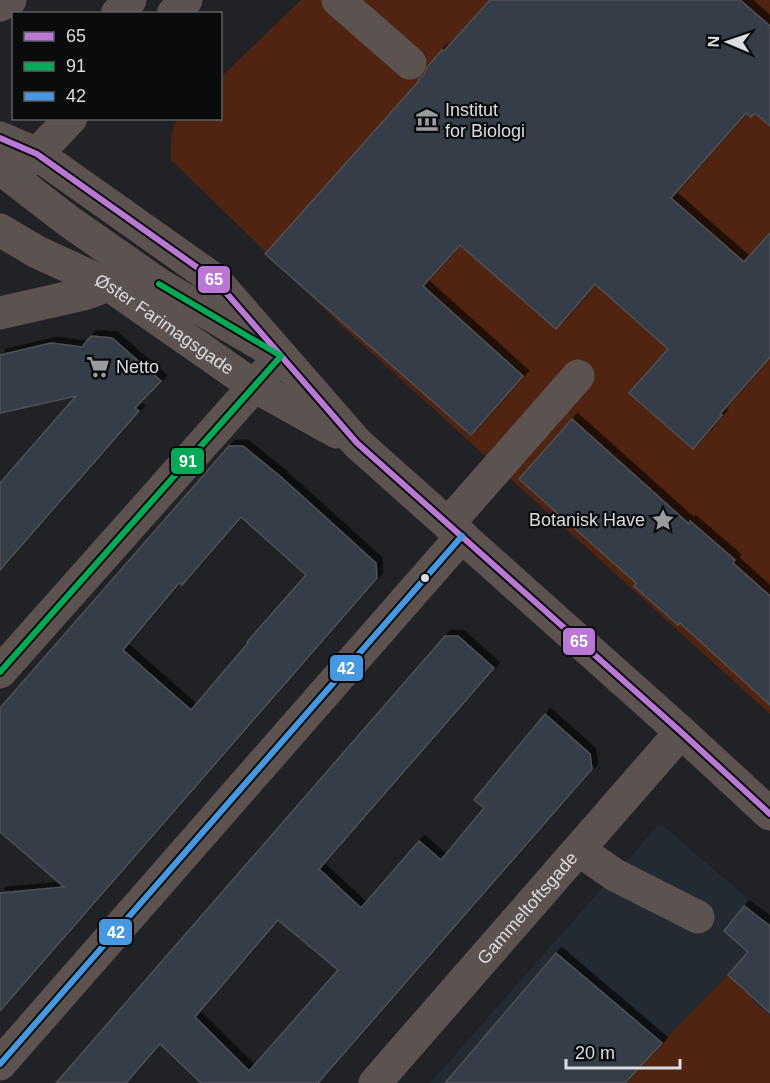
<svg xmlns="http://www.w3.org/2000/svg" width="770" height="1083" font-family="Arial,sans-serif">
	<defs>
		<filter id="shadow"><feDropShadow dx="5.5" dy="-5.5" stdDeviation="0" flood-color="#0009"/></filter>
	</defs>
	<rect width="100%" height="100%" fill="#202225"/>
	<!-- built -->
	<path fill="#242a32" d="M660,823l110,95v165h-340z"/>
	<!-- green -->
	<g fill="#502411">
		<path d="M301,0h469v714l-427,-387 -172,-167c0,-14 -1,-31 7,-41l42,-1 1,-41z"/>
		<path d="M728,975l25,23 -1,2 18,16v67h-143l35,-40z"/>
	</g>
	<!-- building -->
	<g fill="#353c48" stroke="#4f5153" stroke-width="1.5" fill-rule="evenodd" filter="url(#shadow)">
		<path d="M490,0h250l30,26v100l-15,-13 -4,4 -5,-4 -75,85 73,64 26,-29v124l-50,57 2,1 -29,34 -64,-56 39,-44 -73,-65 -39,45 -96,-84 -37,41 100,90 -52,59 -206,-181 154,-173 -1,-1 6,-5 4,-9 14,-16 2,1z"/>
		<path d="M91,336l21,2 49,43 -26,27 4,3 -139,159v-87l76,-87 -76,17v-58l51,-12 31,4z"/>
		<path d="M572,419l117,105 1,-3 45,39 -2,3 37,33v109l-90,-82 -2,2 -44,-39 2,-3 -117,-104z"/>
		<path d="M229,446h14l38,31 95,86 1,15 -377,433v-118l64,-6 -64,-55v-124zM241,517l65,58 -59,67 1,1 -57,67 -68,-60 56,-67 3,2z"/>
		<path d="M445,636h13l36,32 -175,201 42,39 58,-67 22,19 43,-52 -10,-8 71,-86 45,40 2,15 -274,314h-117l-41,-39 -34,39h-70zM278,920l60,50 -89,101 -54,-54z"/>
		<path d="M744,906l26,20v87l-42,-38 20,-23 -24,-21z"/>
		<path d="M556,953l106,90 -37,40h-180z"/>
	</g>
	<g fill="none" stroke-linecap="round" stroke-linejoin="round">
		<!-- minor -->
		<g stroke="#5c524f" stroke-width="33">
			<path d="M338,0l72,63"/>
			<path d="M0,5l10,-5"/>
			<path d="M117,14l13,-14"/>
			<path d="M173,14l13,-14"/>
			<path d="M0,138l37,16 178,126 142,163 324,289 89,82"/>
			<path d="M0,168l67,52 93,65 121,71 -281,316"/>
			<path d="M20,168l17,-14 34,-36"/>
			<path id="s1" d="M0,230l37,22 72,33 145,101 83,46"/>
			<path d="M0,313l84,-19 25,-9"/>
			<path d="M448,524l130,-148"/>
			<path d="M579,850l36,25 83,42"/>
			<path d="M0,1064l462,-528"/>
			<path id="s2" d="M375,1083l306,-351"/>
		</g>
		<!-- bus-1 casing -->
		<g stroke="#0a0b0d" stroke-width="10">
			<path id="bus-1" d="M0,138l37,16 178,126 142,163 324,289 89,82"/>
		</g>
		<!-- bus-2 casing -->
		<g stroke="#0a0b0d" stroke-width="10">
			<path id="bus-2" d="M0,672l281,-316 -122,-72"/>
		</g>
		<!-- bus-3 casing -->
		<g stroke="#0a0b0d" stroke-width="10">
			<path id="bus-3" d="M0,1064l462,-528"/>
		</g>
		<!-- bus-1 -->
		<use href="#bus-1" stroke="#ba77d6" stroke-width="6"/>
		<!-- bus-2 -->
		<use href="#bus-2" stroke="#06aa56" stroke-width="6"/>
		<!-- bus-3 -->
		<use href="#bus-3" stroke="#4699e1" stroke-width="6"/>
	</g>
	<!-- icons -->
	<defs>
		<g id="museum-bare" transform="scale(1.8)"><path d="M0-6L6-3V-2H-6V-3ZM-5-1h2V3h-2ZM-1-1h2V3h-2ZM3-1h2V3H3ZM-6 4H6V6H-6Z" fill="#9a9c9f" stroke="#0a0b0d" stroke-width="2.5" paint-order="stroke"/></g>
		<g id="supermarket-bare" transform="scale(1.8)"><path d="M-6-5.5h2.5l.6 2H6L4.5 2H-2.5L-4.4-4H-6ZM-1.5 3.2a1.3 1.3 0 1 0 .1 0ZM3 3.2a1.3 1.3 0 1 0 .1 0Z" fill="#9a9c9f" stroke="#0a0b0d" stroke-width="2.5" paint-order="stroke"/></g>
		<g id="sight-bare" transform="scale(1.8)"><path d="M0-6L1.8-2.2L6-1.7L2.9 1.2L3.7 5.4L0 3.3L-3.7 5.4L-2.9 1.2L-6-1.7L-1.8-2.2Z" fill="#9a9c9f" stroke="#0a0b0d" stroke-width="2.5" paint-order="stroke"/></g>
	</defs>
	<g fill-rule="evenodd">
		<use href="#museum-bare" x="427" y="120"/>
		<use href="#supermarket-bare" x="98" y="367"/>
		<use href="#sight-bare" x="663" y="520"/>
	</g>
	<!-- markers -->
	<circle fill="#dbdde0" stroke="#0a0b0d" stroke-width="2" cx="425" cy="578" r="5"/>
	<g text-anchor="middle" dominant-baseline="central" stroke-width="4.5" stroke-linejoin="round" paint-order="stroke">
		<!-- poi labels -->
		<g font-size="18" fill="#dbdde0" stroke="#0a0b0d" text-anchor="start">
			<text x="445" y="110">Institut<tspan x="445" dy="21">for Biologi</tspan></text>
			<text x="116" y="367">Netto</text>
			<text x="645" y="520" text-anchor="end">Botanisk Have</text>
		</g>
		<!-- street labels -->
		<g font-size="18" fill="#dbdde0" stroke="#0a0b0d">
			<text stroke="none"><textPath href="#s1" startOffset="190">Øster Farimagsgade</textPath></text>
			<text stroke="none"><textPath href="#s2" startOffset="232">Gammeltoftsgade</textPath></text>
		</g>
	</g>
	<g stroke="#0a0b0d" stroke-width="2">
		<rect x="197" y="265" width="34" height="29" rx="6" fill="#ba77d6"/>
		<rect x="170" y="447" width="35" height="28" rx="6" fill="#06aa56"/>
		<rect x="562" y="627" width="34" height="29" rx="6" fill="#ba77d6"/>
		<rect x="329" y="654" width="35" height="28" rx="6" fill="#4699e1"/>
		<rect x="98" y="918" width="35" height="28" rx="6" fill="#4699e1"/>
	</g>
	<g font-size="16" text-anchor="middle" font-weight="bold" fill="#fff">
		<text x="214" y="285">65</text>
		<text x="188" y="467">91</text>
		<text x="579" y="647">65</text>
		<text x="346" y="674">42</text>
		<text x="116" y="938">42</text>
	</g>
	<!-- legend -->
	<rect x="12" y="12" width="210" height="108" fill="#0a0b0d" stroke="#5e5f61" stroke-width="1.5"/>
	<rect x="24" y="32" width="30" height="9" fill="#ba77d6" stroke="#5e5f61" stroke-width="1.5"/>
	<text x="66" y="42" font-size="18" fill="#dbdde0">65</text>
	<rect x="24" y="62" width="30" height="9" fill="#06aa56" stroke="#5e5f61" stroke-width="1.5"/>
	<text x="66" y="72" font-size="18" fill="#dbdde0">91</text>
	<rect x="24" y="92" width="30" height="9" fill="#4699e1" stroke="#5e5f61" stroke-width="1.5"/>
	<text x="66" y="102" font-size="18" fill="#dbdde0">42</text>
	<!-- north arrow -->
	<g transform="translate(728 42) rotate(272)" stroke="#0a0b0d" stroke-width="4.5" paint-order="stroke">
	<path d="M0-4.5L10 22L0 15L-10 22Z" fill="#dbdde0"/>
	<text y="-9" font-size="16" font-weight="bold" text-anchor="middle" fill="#dbdde0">N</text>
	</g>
	<!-- scale -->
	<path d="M566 1059v9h114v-9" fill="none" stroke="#dbdde0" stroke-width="3"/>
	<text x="575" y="1059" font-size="18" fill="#dbdde0" stroke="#0a0b0d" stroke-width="4.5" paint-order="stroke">20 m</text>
</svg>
